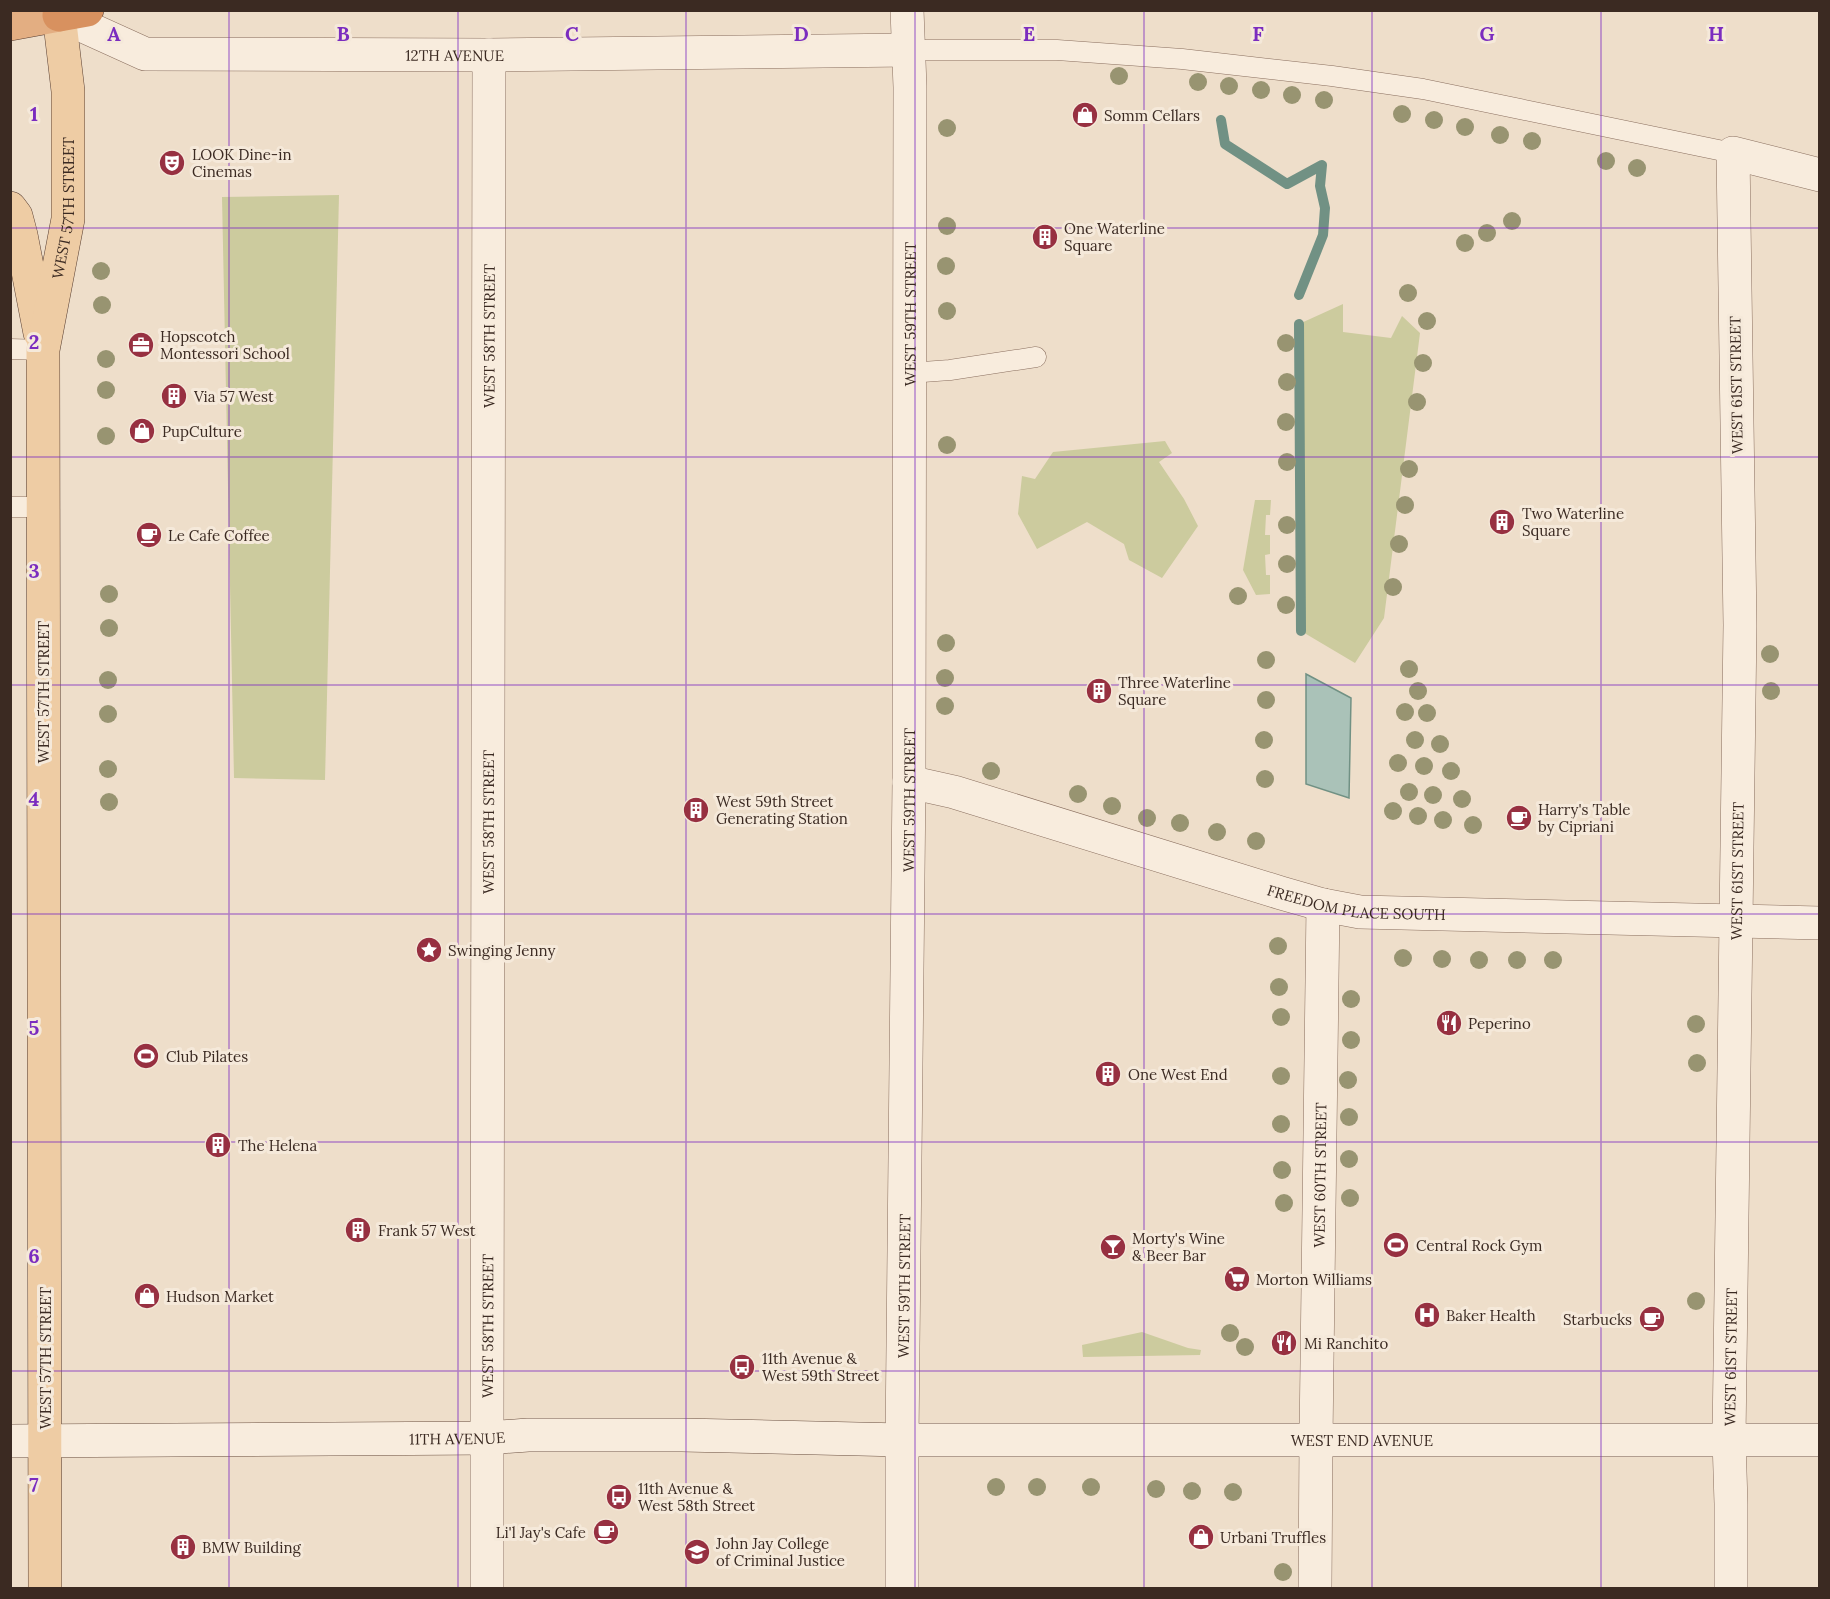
<svg xmlns="http://www.w3.org/2000/svg" width="1830" height="1599" font-family="Lora,serif">
	<rect width="100%" height="100%" fill="#eedeca"/>
	<!-- green -->
	<g fill="#cccb9e">
		<path d="M339,195l-14,585 -91,-2 -12,-581z"/>
		<path d="M1343,304v28l48,6 11,-22 18,17 -36,285 -29,45 -54,-32 -2,-307z"/>
		<path d="M1165,441l7,12 -13,9 25,37 14,27 -36,52 -33,-18 -5,-16 -37,-22 -50,27 -19,-35 4,-38 13,3 18,-27z"/>
		<path d="M1255,500h16l-1,15h-4l-1,20h5v19l-5,1 1,20h4v19l-14,1 -13,-25z"/>
		<path d="M1142,1332l46,16 13,2 -1,5 -117,2 -1,-12z"/>
	</g>
	<!-- water -->
	<path fill="#aac2b8" stroke="#719184" stroke-width="1.5" d="M1306,674l45,24 -2,100 -43,-14z"/>
	<g fill="none" stroke-linecap="round" stroke-linejoin="round">
		<!-- stream -->
		<g stroke="#719184" stroke-width="10">
			<path d="M1221,120l4,24 62,40 35,-19 -2,21 5,22 -2,27 -24,60"/>
			<path d="M1299,324l2,307"/>
		</g>
		<!-- service casing -->
		<g stroke="#8a6f5f" stroke-width="21">
			<g id="service">
				<path d="M908,50h149l125,9 150,17 91,13 310,64"/>
				<path d="M10,349l33,1"/>
				<path d="M909,373l41,-3 86,-13"/>
				<path d="M10,507h32"/>
			</g>
		</g>
		<!-- minor casing -->
		<g stroke="#8a6f5f" stroke-width="34">
			<g id="minor">
				<path id="s1" d="M59,15l86,39 344,1 419,-5"/>
				<path id="s2" d="M909,782l45,10 327,101 42,12 37,7 460,11"/>
				<path id="s3" d="M487,1438l2,-1383"/>
				<path id="s4" d="M1316,1439l7,-534"/>
				<path id="s5" d="M1729,1439l11,-814 -7,-472 87,22"/>
				<path id="s6" d="M902,1440l7,-658 1,-695 -3,-77"/>
			</g>
		</g>
		<!-- tertiary casing -->
		<g stroke="#8a6f5f" stroke-width="34">
			<g id="tertiary">
				<path d="M1729,1439l2,65v84"/>
				<path d="M487,1588v-150"/>
				<path d="M902,1588v-148"/>
				<path d="M1315,1588l1,-149"/>
			</g>
		</g>
		<!-- secondary casing -->
		<g stroke="#6c5142" stroke-width="34">
			<g id="secondary">
				<path id="s7" d="M10,1441l477,-3 41,-3h154l220,5h918"/>
			</g>
		</g>
		<!-- primary casing -->
		<g stroke="#583e32" stroke-width="34">
			<g id="primary">
				<path d="M10,208l6,8 5,19 19,98"/>
				<path id="s8" d="M45,1588l-2,-1238 25,-131v-128l-9,-76"/>
			</g>
		</g>
		<!-- trunk casing -->
		<g stroke="#583e32" stroke-width="34">
			<path id="trunk" d="M10,24l49,-9"/>
		</g>
		<!-- motorway casing -->
		<g stroke="#583e32" stroke-width="34">
			<path id="motorway" d="M59,15l28,-5"/>
		</g>
		<!-- service -->
		<use href="#service" stroke="#f8ecdd" stroke-width="20"/>
		<!-- minor -->
		<use href="#minor" stroke="#f8ecdd" stroke-width="33"/>
		<!-- tertiary -->
		<use href="#tertiary" stroke="#f8ecdd" stroke-width="33"/>
		<!-- secondary -->
		<use href="#secondary" stroke="#f8ecdd" stroke-width="33"/>
		<!-- primary -->
		<use href="#primary" stroke="#eecca4" stroke-width="33"/>
		<!-- trunk -->
		<use href="#trunk" stroke="#e3ae82" stroke-width="33"/>
		<!-- motorway -->
		<use href="#motorway" stroke="#d8915f" stroke-width="33"/>
	</g>
	<!-- trees -->
	<g fill="#989471">
		<circle cx="1119" cy="76" r="9"/>
		<circle cx="1198" cy="82" r="9"/>
		<circle cx="1229" cy="86" r="9"/>
		<circle cx="1261" cy="90" r="9"/>
		<circle cx="1292" cy="95" r="9"/>
		<circle cx="1324" cy="100" r="9"/>
		<circle cx="1402" cy="114" r="9"/>
		<circle cx="1434" cy="120" r="9"/>
		<circle cx="1465" cy="127" r="9"/>
		<circle cx="947" cy="128" r="9"/>
		<circle cx="1500" cy="135" r="9"/>
		<circle cx="1532" cy="141" r="9"/>
		<circle cx="1606" cy="161" r="9"/>
		<circle cx="1637" cy="168" r="9"/>
		<circle cx="1512" cy="221" r="9"/>
		<circle cx="947" cy="226" r="9"/>
		<circle cx="1487" cy="233" r="9"/>
		<circle cx="1465" cy="243" r="9"/>
		<circle cx="946" cy="266" r="9"/>
		<circle cx="101" cy="271" r="9"/>
		<circle cx="1408" cy="293" r="9"/>
		<circle cx="102" cy="305" r="9"/>
		<circle cx="947" cy="311" r="9"/>
		<circle cx="1427" cy="321" r="9"/>
		<circle cx="1286" cy="343" r="9"/>
		<circle cx="106" cy="359" r="9"/>
		<circle cx="1423" cy="363" r="9"/>
		<circle cx="1287" cy="382" r="9"/>
		<circle cx="106" cy="390" r="9"/>
		<circle cx="1417" cy="402" r="9"/>
		<circle cx="1286" cy="422" r="9"/>
		<circle cx="106" cy="436" r="9"/>
		<circle cx="947" cy="445" r="9"/>
		<circle cx="1287" cy="462" r="9"/>
		<circle cx="1409" cy="469" r="9"/>
		<circle cx="1405" cy="505" r="9"/>
		<circle cx="1287" cy="525" r="9"/>
		<circle cx="1399" cy="544" r="9"/>
		<circle cx="1287" cy="564" r="9"/>
		<circle cx="1393" cy="587" r="9"/>
		<circle cx="109" cy="594" r="9"/>
		<circle cx="1238" cy="596" r="9"/>
		<circle cx="1286" cy="605" r="9"/>
		<circle cx="109" cy="628" r="9"/>
		<circle cx="946" cy="643" r="9"/>
		<circle cx="1770" cy="654" r="9"/>
		<circle cx="1266" cy="660" r="9"/>
		<circle cx="1409" cy="669" r="9"/>
		<circle cx="945" cy="678" r="9"/>
		<circle cx="108" cy="680" r="9"/>
		<circle cx="1418" cy="691" r="9"/>
		<circle cx="1771" cy="691" r="9"/>
		<circle cx="1266" cy="700" r="9"/>
		<circle cx="945" cy="706" r="9"/>
		<circle cx="1405" cy="712" r="9"/>
		<circle cx="1427" cy="713" r="9"/>
		<circle cx="108" cy="714" r="9"/>
		<circle cx="1264" cy="740" r="9"/>
		<circle cx="1415" cy="740" r="9"/>
		<circle cx="1440" cy="744" r="9"/>
		<circle cx="1398" cy="763" r="9"/>
		<circle cx="1424" cy="766" r="9"/>
		<circle cx="108" cy="769" r="9"/>
		<circle cx="991" cy="771" r="9"/>
		<circle cx="1451" cy="771" r="9"/>
		<circle cx="1265" cy="779" r="9"/>
		<circle cx="1409" cy="792" r="9"/>
		<circle cx="1078" cy="794" r="9"/>
		<circle cx="1433" cy="795" r="9"/>
		<circle cx="1462" cy="799" r="9"/>
		<circle cx="109" cy="802" r="9"/>
		<circle cx="1112" cy="806" r="9"/>
		<circle cx="1393" cy="811" r="9"/>
		<circle cx="1418" cy="816" r="9"/>
		<circle cx="1147" cy="818" r="9"/>
		<circle cx="1443" cy="820" r="9"/>
		<circle cx="1180" cy="823" r="9"/>
		<circle cx="1473" cy="825" r="9"/>
		<circle cx="1217" cy="832" r="9"/>
		<circle cx="1256" cy="841" r="9"/>
		<circle cx="1278" cy="946" r="9"/>
		<circle cx="1403" cy="958" r="9"/>
		<circle cx="1442" cy="959" r="9"/>
		<circle cx="1479" cy="960" r="9"/>
		<circle cx="1517" cy="960" r="9"/>
		<circle cx="1553" cy="960" r="9"/>
		<circle cx="1279" cy="987" r="9"/>
		<circle cx="1351" cy="999" r="9"/>
		<circle cx="1281" cy="1017" r="9"/>
		<circle cx="1696" cy="1024" r="9"/>
		<circle cx="1351" cy="1040" r="9"/>
		<circle cx="1697" cy="1063" r="9"/>
		<circle cx="1281" cy="1076" r="9"/>
		<circle cx="1348" cy="1080" r="9"/>
		<circle cx="1349" cy="1117" r="9"/>
		<circle cx="1281" cy="1124" r="9"/>
		<circle cx="1349" cy="1159" r="9"/>
		<circle cx="1282" cy="1170" r="9"/>
		<circle cx="1350" cy="1198" r="9"/>
		<circle cx="1284" cy="1203" r="9"/>
		<circle cx="1696" cy="1301" r="9"/>
		<circle cx="1230" cy="1333" r="9"/>
		<circle cx="1245" cy="1347" r="9"/>
		<circle cx="996" cy="1487" r="9"/>
		<circle cx="1037" cy="1487" r="9"/>
		<circle cx="1091" cy="1487" r="9"/>
		<circle cx="1156" cy="1489" r="9"/>
		<circle cx="1192" cy="1491" r="9"/>
		<circle cx="1233" cy="1492" r="9"/>
		<circle cx="1283" cy="1572" r="9"/>
	</g>
	<!-- grid -->
	<path fill="none" stroke="#7b2cbf" stroke-width="1.5" stroke-opacity="0.55" d="M229,10v1578M458,10v1578M686,10v1578M915,10v1578M1144,10v1578M1372,10v1578M1601,10v1578M10,228h1810M10,457h1810M10,685h1810M10,914h1810M10,1142h1810M10,1371h1810"/>
	<!-- icons -->
	<defs>
		<g id="shop-disc" transform="scale(1.35)"><circle r="9.5" fill="#973041" stroke="#f5e9da"/><path d="M-5-2.5h2.3a2.7 3.5 0 0 1 5.4 0H5L5.5 6h-11ZM-1.5-2.5h3a1.5 2.3 0 0 0-3 0Z" fill="#fff"/></g>
		<g id="theatre-disc" transform="scale(1.35)"><circle r="9.5" fill="#973041" stroke="#f5e9da"/><path d="M-5-5.5Q0-4 5-5.5V0Q5 5 0 6Q-5 5-5 0ZM-3.3-2.5H-1v1.5H-3.3ZM1-2.5H3.3v1.5H1ZM-2.8 1Q0 5.5 2.8 1Z" fill="#fff"/></g>
		<g id="building-disc" transform="scale(1.35)"><circle r="9.5" fill="#973041" stroke="#f5e9da"/><path d="M-4-6H4V6H1V3H-1V6H-4ZM-2.5-4.3h1.7v1.8h-1.7ZM.8-4.3h1.7v1.8H.8ZM-2.5-1h1.7V.8h-1.7ZM.8-1h1.7V.8H.8Z" fill="#fff"/></g>
		<g id="office-disc" transform="scale(1.35)"><circle r="9.5" fill="#973041" stroke="#f5e9da"/><path d="M-6-3h4V-5.5h4V-3h4V5H-6ZM-1-4.5V-3h2v-1.5ZM-6 0V1H6V0Z" fill="#fff"/></g>
		<g id="cafe-disc" transform="scale(1.35)"><circle r="9.5" fill="#973041" stroke="#f5e9da"/><path d="M-5.5-4.5H6V0H3Q3 3.5 0 3.5H-2.5Q-5.5 3.5-5.5 0ZM3-3.2v2h1.7v-2ZM-6 4.5H4V6H-6Z" fill="#fff"/></g>
		<g id="sight-disc" transform="scale(1.35)"><circle r="9.5" fill="#973041" stroke="#f5e9da"/><path d="M0-6L1.8-2.2L6-1.7L2.9 1.2L3.7 5.4L0 3.3L-3.7 5.4L-2.9 1.2L-6-1.7L-1.8-2.2Z" fill="#fff"/></g>
		<g id="restaurant-disc" transform="scale(1.35)"><circle r="9.5" fill="#973041" stroke="#f5e9da"/><path d="M-5-6h1v4h1v-4h1v4h1v-4h1v5L-1.5 .5V6h-2V.5L-5-1ZM5-6V6H3V1.5H1.5Q1.5-4 5-6Z" fill="#fff"/></g>
		<g id="stadium-disc" transform="scale(1.35)"><circle r="9.5" fill="#973041" stroke="#f5e9da"/><path d="M0-5a6.5 5 0 1 0 0 10a6.5 5 0 1 0 0-10ZM-3.5-1.8h7v3.6h-7Z" fill="#fff"/></g>
		<g id="bar-disc" transform="scale(1.35)"><circle r="9.5" fill="#973041" stroke="#f5e9da"/><path d="M-6-5H6L.8 .8V4.5H3.5V6h-7V4.5H-.8V.8Z" fill="#fff"/></g>
		<g id="supermarket-disc" transform="scale(1.35)"><circle r="9.5" fill="#973041" stroke="#f5e9da"/><path d="M-6-5.5h2.5l.6 2H6L4.5 2H-2.5L-4.4-4H-6ZM-1.5 3.2a1.3 1.3 0 1 0 .1 0ZM3 3.2a1.3 1.3 0 1 0 .1 0Z" fill="#fff"/></g>
		<g id="hospital-disc" transform="scale(1.35)"><circle r="9.5" fill="#973041" stroke="#f5e9da"/><path d="M-5-5h3v3.5h4V-5h3V5h-3V1.5h-4V5h-3Z" fill="#fff"/></g>
		<g id="bus-disc" transform="scale(1.35)"><circle r="9.5" fill="#973041" stroke="#f5e9da"/><path d="M-5-6H5V4H4V6H2V4H-2V6H-4V4H-5ZM-3.5-4V0h7V-4ZM-3.5 1.2v1.5H-2V1.2ZM2 1.2v1.5H3.5V1.2Z" fill="#fff"/></g>
		<g id="university-disc" transform="scale(1.35)"><circle r="9.5" fill="#973041" stroke="#f5e9da"/><path d="M0-5L7-2L0 1L-7-2ZM-4 1L0 2.5L4 1V4Q0 6-4 4Z" fill="#fff"/></g>
	</defs>
	<g fill-rule="evenodd">
		<use href="#shop-disc" x="1085" y="115"/>
		<use href="#theatre-disc" x="172" y="163"/>
		<use href="#building-disc" x="1045" y="237"/>
		<use href="#office-disc" x="141" y="345"/>
		<use href="#building-disc" x="174" y="396"/>
		<use href="#shop-disc" x="142" y="431"/>
		<use href="#building-disc" x="1502" y="522"/>
		<use href="#cafe-disc" x="149" y="535"/>
		<use href="#building-disc" x="1099" y="691"/>
		<use href="#building-disc" x="696" y="810"/>
		<use href="#cafe-disc" x="1519" y="818"/>
		<use href="#sight-disc" x="429" y="950"/>
		<use href="#restaurant-disc" x="1449" y="1023"/>
		<use href="#stadium-disc" x="146" y="1056"/>
		<use href="#building-disc" x="1108" y="1074"/>
		<use href="#building-disc" x="218" y="1145"/>
		<use href="#building-disc" x="358" y="1230"/>
		<use href="#stadium-disc" x="1396" y="1245"/>
		<use href="#bar-disc" x="1113" y="1247"/>
		<use href="#supermarket-disc" x="1237" y="1279"/>
		<use href="#shop-disc" x="147" y="1296"/>
		<use href="#hospital-disc" x="1427" y="1315"/>
		<use href="#cafe-disc" x="1652" y="1319"/>
		<use href="#restaurant-disc" x="1284" y="1343"/>
		<use href="#bus-disc" x="742" y="1367"/>
		<use href="#bus-disc" x="619" y="1497"/>
		<use href="#cafe-disc" x="606" y="1532"/>
		<use href="#shop-disc" x="1201" y="1537"/>
		<use href="#building-disc" x="183" y="1547"/>
		<use href="#university-disc" x="697" y="1552"/>
	</g>
	<g text-anchor="middle" dominant-baseline="central" stroke-width="6" stroke-linejoin="round" paint-order="stroke">
		<!-- street labels -->
		<g font-size="15" fill="#3b2a22" stroke="#f5e9da">
			<text stroke="none"><textPath href="#s1" startOffset="404">12TH AVENUE</textPath></text>
			<text stroke="none"><textPath href="#s8" startOffset="1382">WEST 57TH STREET</textPath></text>
			<text stroke="none"><textPath href="#s6" startOffset="1126">WEST 59TH STREET</textPath></text>
			<text stroke="none"><textPath href="#s3" startOffset="1102">WEST 58TH STREET</textPath></text>
			<text transform="translate(1736 385) rotate(-91)">WEST 61ST STREET</text>
			<text transform="translate(43 692) rotate(-90)">WEST 57TH STREET</text>
			<text stroke="none"><textPath href="#s6" startOffset="640">WEST 59TH STREET</textPath></text>
			<text stroke="none"><textPath href="#s3" startOffset="616">WEST 58TH STREET</textPath></text>
			<text stroke="none"><textPath href="#s5" startOffset="568">WEST 61ST STREET</textPath></text>
			<text stroke="none"><textPath href="#s2" startOffset="465">FREEDOM PLACE SOUTH</textPath></text>
			<text stroke="none"><textPath href="#s4" startOffset="264">WEST 60TH STREET</textPath></text>
			<text stroke="none"><textPath href="#s6" startOffset="154">WEST 59TH STREET</textPath></text>
			<text stroke="none"><textPath href="#s3" startOffset="112">WEST 58TH STREET</textPath></text>
			<text stroke="none"><textPath href="#s5" startOffset="82">WEST 61ST STREET</textPath></text>
			<text transform="translate(45 1358) rotate(-90)">WEST 57TH STREET</text>
			<text stroke="none"><textPath href="#s7" startOffset="447">11TH AVENUE</textPath></text>
			<text stroke="none"><textPath href="#s7" startOffset="1352">WEST END AVENUE</textPath></text>
		</g>
		<!-- poi labels -->
		<g font-size="15" fill="#3b2a22" stroke="#f5e9da" text-anchor="start">
			<text x="1104" y="115">Somm Cellars</text>
			<text x="192" y="154">LOOK Dine-in<tspan x="192" dy="17">Cinemas</tspan></text>
			<text x="1064" y="228">One Waterline<tspan x="1064" dy="17">Square</tspan></text>
			<text x="160" y="336">Hopscotch<tspan x="160" dy="17">Montessori School</tspan></text>
			<text x="194" y="396">Via 57 West</text>
			<text x="162" y="431">PupCulture</text>
			<text x="1522" y="513">Two Waterline<tspan x="1522" dy="17">Square</tspan></text>
			<text x="168" y="535">Le Cafe Coffee</text>
			<text x="1118" y="682">Three Waterline<tspan x="1118" dy="17">Square</tspan></text>
			<text x="716" y="801">West 59th Street<tspan x="716" dy="17">Generating Station</tspan></text>
			<text x="1538" y="809">Harry's Table<tspan x="1538" dy="17">by Cipriani</tspan></text>
			<text x="448" y="950">Swinging Jenny</text>
			<text x="1468" y="1023">Peperino</text>
			<text x="166" y="1056">Club Pilates</text>
			<text x="1128" y="1074">One West End</text>
			<text x="238" y="1145">The Helena</text>
			<text x="378" y="1230">Frank 57 West</text>
			<text x="1132" y="1238">Morty's Wine<tspan x="1132" dy="17">&amp; Beer Bar</tspan></text>
			<text x="1416" y="1245">Central Rock Gym</text>
			<text x="1256" y="1279">Morton Williams</text>
			<text x="166" y="1296">Hudson Market</text>
			<text x="1446" y="1315">Baker Health</text>
			<text x="1632" y="1319" text-anchor="end">Starbucks</text>
			<text x="1304" y="1343">Mi Ranchito</text>
			<text x="762" y="1358">11th Avenue &amp;<tspan x="762" dy="17">West 59th Street</tspan></text>
			<text x="638" y="1488">11th Avenue &amp;<tspan x="638" dy="17">West 58th Street</tspan></text>
			<text x="586" y="1532" text-anchor="end">Li'l Jay's Cafe</text>
			<text x="1220" y="1537">Urbani Truffles</text>
			<text x="716" y="1543">John Jay College<tspan x="716" dy="17">of Criminal Justice</tspan></text>
			<text x="202" y="1547">BMW Building</text>
		</g>
	</g>
	<g font-size="20" text-anchor="middle" font-weight="bold" fill="#7b2cbf" stroke="#f5e9da" stroke-width="6" stroke-linejoin="round" paint-order="stroke">
		<text x="114" y="41">A</text>
		<text x="343" y="41">B</text>
		<text x="572" y="41">C</text>
		<text x="801" y="41">D</text>
		<text x="1029" y="41">E</text>
		<text x="1258" y="41">F</text>
		<text x="1487" y="41">G</text>
		<text x="1716" y="41">H</text>
		<text x="34" y="121">1</text>
		<text x="34" y="349">2</text>
		<text x="34" y="578">3</text>
		<text x="34" y="806">4</text>
		<text x="34" y="1035">5</text>
		<text x="34" y="1263">6</text>
		<text x="34" y="1492">7</text>
	</g>
	<!-- border -->
	<rect width="1830" height="1599" fill="none" stroke="#3b2a22" stroke-width="24"/>
</svg>
